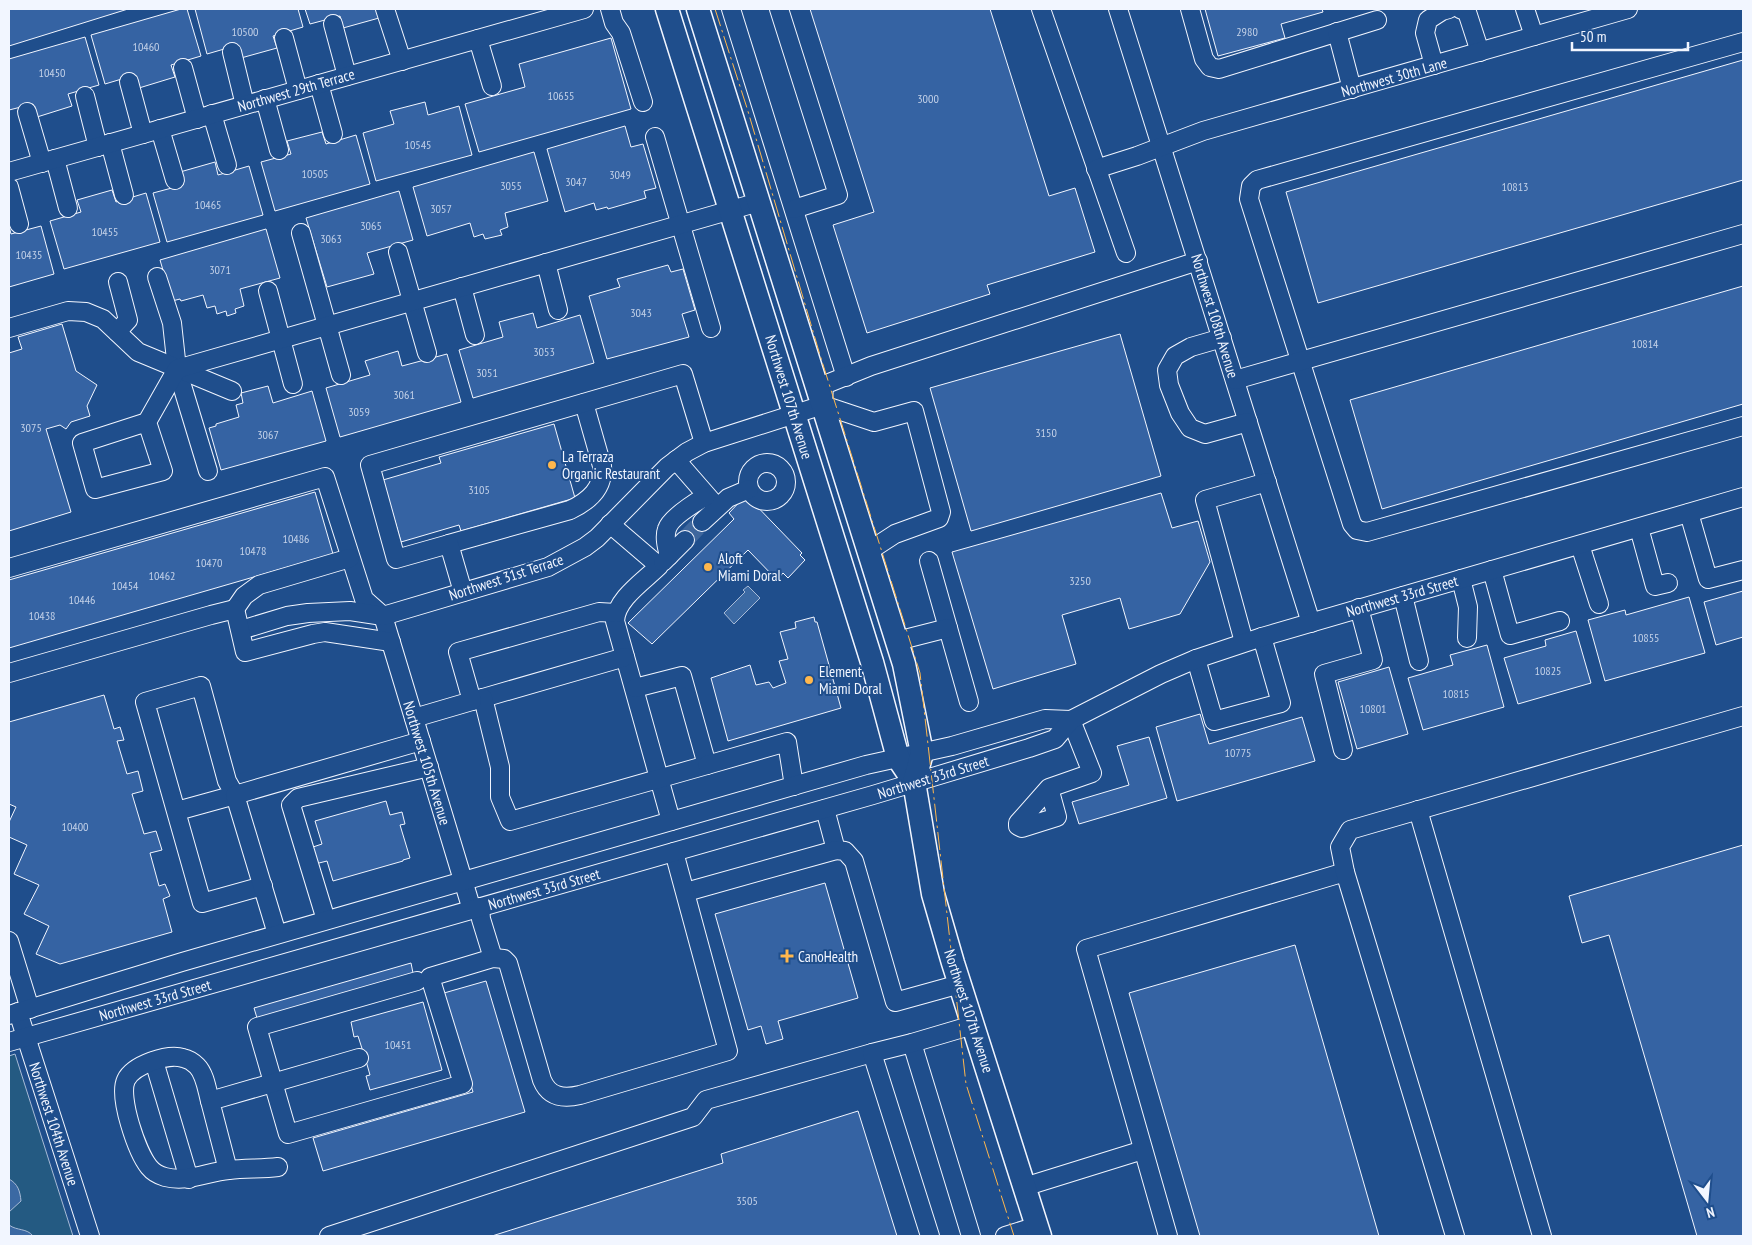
<svg xmlns="http://www.w3.org/2000/svg" width="1752" height="1245" font-family="'PT Sans Narrow',sans-serif">
	<rect width="100%" height="100%" fill="#1f4e8c"/>
	<!-- green -->
	<path fill="#245a82" stroke="#a8bbd7" d="M15,1054l58,182h-64v-180z"/>
	<!-- water -->
	<g fill="#3b69a3" stroke="#a8bbd7">
		<path d="M748,586l12,12 -26,26 -10,-11 21,-21 -2,-2z"/>
		<path d="M9,1179c9,5 11,12 12,22l-12,11z"/>
		<path d="M9,1225c8,6 18,3 24,11h-24z"/>
	</g>
	<!-- building -->
	<g fill="#3563a3" stroke="#f2f6ff">
		<path d="M9,9h119l-119,37z"/>
		<path d="M181,9h6l14,47 -30,9 4,12 -36,11 -4,-13 -30,9 -14,-49z"/>
		<path d="M195,9h103l5,18 -30,9 4,12 -36,10 -3,-13 -31,9z"/>
		<path d="M305,9h72l2,9 -36,10 -3,-12 -30,8z"/>
		<path d="M810,9h180l59,187 26,-8 20,64 -108,33 3,9 -123,39 -34,-108 41,-13z"/>
		<path d="M1205,9h117l1,3 -42,12 4,14 -67,18z"/>
		<path d="M85,37l14,48 -31,9 4,12 -35,11 -4,-13 -24,6v-51z"/>
		<path d="M611,38l20,71 -152,43 -14,-48 60,-17 -6,-23z"/>
		<path d="M1743,60v120l-425,123 -32,-111z"/>
		<path d="M425,102l3,13 31,-9 13,49 -96,26 -13,-48 31,-9 -4,-13z"/>
		<path d="M625,126l6,21 12,-3 13,44 -12,3 2,7 -38,11 -1,-2 -11,3 -2,-7 -29,9 -18,-63z"/>
		<path d="M322,132l4,12 30,-9 14,49 -95,27 -14,-49 30,-8 -4,-13z"/>
		<path d="M534,152l14,49 -43,12 3,14 -8,3 2,5 -17,4 -2,-5 -9,3 -4,-14 -43,13 -14,-49z"/>
		<path d="M215,162l3,13 31,-9 14,49 -96,27 -14,-49 30,-8 -3,-13z"/>
		<path d="M112,190l4,12 30,-9 14,49 -96,27 -14,-48 31,-9 -4,-12z"/>
		<path d="M399,191l14,49 -46,13 7,21 -47,13 -21,-69z"/>
		<path d="M9,226l2,8 30,-8 13,48 -45,13z"/>
		<path d="M266,229l14,49 -40,11 4,17 -9,3 1,4 -9,3 -1,-5 -9,3 -2,-8 -8,2 -4,-13 -22,6 -1,-2 -8,2 -12,-41z"/>
		<path d="M668,265l3,7 12,-3 12,41 -13,4 7,23 -82,22 -18,-63 31,-9 -3,-8z"/>
		<path d="M1743,286v118l-361,105 -32,-109z"/>
		<path d="M533,313l4,15 43,-13 14,48 -121,35 -14,-48 44,-13 -4,-15z"/>
		<path d="M62,324l14,47 21,14 -10,21 3,10 -19,6 -5,7 -6,-4 -14,4 25,83 -62,19v-178l13,-4 -4,-12z"/>
		<path d="M1120,334l41,142 -190,55 -41,-143z"/>
		<path d="M398,351l4,15 45,-12 14,48 -121,35 -14,-49 44,-13 -5,-14z"/>
		<path d="M268,386l5,17 39,-12 14,50 -105,29 -12,-42 7,-2v-2l23,-7 -3,-12 7,-2 -2,-10z"/>
		<path d="M554,424l21,74 -114,33 -2,-6 -58,17 -18,-62 58,-17 -2,-6z"/>
		<path d="M315,492l18,62 -324,94v-68z"/>
		<path d="M1161,493l11,35 26,-7 12,41 -30,52 -51,15 -9,-31 -58,17 14,49 -83,25 -41,-137z"/>
		<path d="M746,495l56,58 -2,2 5,5 -17,18 -5,-5 -6,7 -29,-30 -96,94 -24,-21 106,-104 -5,-6z"/>
		<path d="M1743,591v46l-27,8 -12,-43z"/>
		<path d="M1689,597l16,56 -100,28 -17,-61 37,-10 1,5z"/>
		<path d="M814,617l1,5h2l24,86 -113,33 -17,-63 39,-13 6,20 13,-3 4,6 13,-5 -7,-22 9,-2 -8,-27 16,-4 -1,-6z"/>
		<path d="M1576,631l15,52 -73,21 -14,-46 42,-12 -1,-6z"/>
		<path d="M1487,645l17,62 -81,23 -15,-52 45,-13 -3,-10z"/>
		<path d="M1389,667l19,67 -51,15 -19,-67z"/>
		<path d="M104,695l10,34 6,-2 4,13 -7,1 10,33 11,-3 5,20 -11,3 12,40 12,-3 6,19 -12,3 9,33 6,-2 5,12 -7,3 9,33 -112,32 -24,-10 13,-28 -25,-12 15,-29 -25,-11 13,-29 -18,-8v-15l7,-15 -7,-3v-82z"/>
		<path d="M1200,714l9,30 93,-27 13,44 -138,40 -21,-74z"/>
		<path d="M1149,737l18,61 -88,26 -7,-22 57,-17 -12,-39z"/>
		<path d="M386,801l4,14 12,-3 3,12 -5,1 10,33 -7,2v1l-70,20 -6,-20 -12,3 -5,-16 12,-4 -7,-23z"/>
		<path d="M1743,845v391h-46l-88,-301 -27,8 -13,-47z"/>
		<path d="M825,883l33,115 -80,23 5,18 -17,5 -5,-18 -13,4 -33,-116z"/>
		<path d="M1295,945l84,291h-179l-71,-243z"/>
		<path d="M411,963l2,10 -156,45 -3,-10z"/>
		<path d="M486,981l39,131 -202,59 -10,-33 160,-46 -29,-99z"/>
		<path d="M423,1002l19,68 -72,20 -4,-14 4,-1 -4,-14 -8,-25 -4,1 -3,-15z"/>
		<path d="M858,1111l39,125h-405l231,-73 -2,-9z"/>
	</g>
	<g fill="none" stroke-linecap="round" stroke-linejoin="round">
		<!-- minor-tunnel -->
		<path stroke="#3f679d" stroke-width="18" stroke-dasharray="18 9" stroke-linecap="butt" d="M685,540l17,-18"/>
		<!-- minor casing -->
		<g stroke="#f2f6ff" stroke-width="20">
			<g id="minor">
				<path d="M385,9l17,52"/>
				<path d="M610,9l4,14 7,10 22,69"/>
				<path d="M731,9l115,368"/>
				<path d="M779,9l59,186 -44,14"/>
				<path d="M1041,9l85,244"/>
				<path d="M1118,9l193,614"/>
				<path d="M1190,9l14,50 6,8 9,2 158,-49"/>
				<path d="M1460,9l7,3 13,40"/>
				<path d="M1525,9l9,27"/>
				<path d="M333,24l14,52"/>
				<path d="M1337,32l15,57"/>
				<path d="M284,38l14,52"/>
				<path d="M478,39l14,47"/>
				<path d="M1743,42l-486,138 -6,6 -2,13 103,325 5,6 10,2 376,-106"/>
				<path d="M232,52l13,53"/>
				<path d="M1434,65l-9,-32 3,-13 14,-9 7,-2"/>
				<path d="M183,68l14,51"/>
				<path d="M129,82l14,52"/>
				<path d="M319,84l14,50"/>
				<path d="M85,96l13,51"/>
				<path d="M265,99l14,51"/>
				<path d="M27,112l15,51"/>
				<path d="M212,114l15,51"/>
				<path d="M160,129l15,51"/>
				<path d="M655,137l56,191"/>
				<path d="M110,143l14,52"/>
				<path d="M55,159l13,49"/>
				<path d="M1096,169l41,-13 66,-25 425,-122"/>
				<path d="M9,172l575,-163"/>
				<path d="M9,187l10,37"/>
				<path d="M301,233l40,142"/>
				<path d="M398,252l29,101"/>
				<path d="M546,263l12,47"/>
				<path d="M157,277l15,46 5,46 31,102"/>
				<path d="M462,287l13,48"/>
				<path d="M268,291l25,93"/>
				<path d="M9,328l59,-17 18,1 17,7 35,33 94,39"/>
				<path d="M117,332l11,-12 -10,-38"/>
				<path d="M1222,338l-31,9 -16,9 -8,14 2,15 11,28 10,15 15,6 43,-12"/>
				<path d="M1235,380l508,-146"/>
				<path d="M823,404l1,-19 47,-19 327,-105"/>
				<path d="M823,405l51,17 40,-11 27,101 -2,6 -44,16 -26,17"/>
				<path d="M147,422l16,49 -68,18 -13,-46 65,-21 30,-53 582,-167"/>
				<path d="M676,460l41,47"/>
				<circle cx="767" cy="482" r="19"/>
				<path d="M1689,513l19,66 35,-9"/>
				<path d="M702,522l26,-24 21,-9"/>
				<path d="M610,524l49,42c-15,15 -43,33 -44,55l56,200"/>
				<path d="M1639,528l16,58 13,-3"/>
				<path d="M449,544l121,-34c19,-9 34,-22 32,-44l-18,-63"/>
				<path d="M1580,545l19,59"/>
				<path d="M669,556c-2,-8 -5,-19 -2,-27 3,-11 29,-27 39,-33"/>
				<path d="M929,561l40,141"/>
				<path d="M663,562l22,-22"/>
				<path d="M9,568l316,-91 39,122 19,17"/>
				<path d="M1492,570l18,65 50,-14"/>
				<path d="M1461,579l7,28 -1,31"/>
				<path d="M463,592l-14,-48 -53,15 -26,-94 313,-91 21,69"/>
				<path d="M1403,596l16,65"/>
				<path d="M235,609l9,-13 15,-11 91,-27"/>
				<path d="M383,616l89,294"/>
				<path d="M241,630l46,-14 21,-3 42,-2 33,5 165,-49 37,-20 12,-9 70,-71 20,-15 17,-9 119,-38"/>
				<path d="M897,641l51,-13"/>
				<path d="M1244,642l-39,-142 62,-18"/>
				<path d="M1196,659l18,62 67,-18 -19,-66"/>
				<path d="M9,673l202,-58 24,-6 10,43 68,-18 12,-2 66,10"/>
				<path d="M483,698l142,-41"/>
				<path d="M472,701l11,-3 17,69v30l10,24 197,-56 -25,-89 -47,12"/>
				<path d="M414,718l58,-17 -14,-49 141,-40 17,1"/>
				<path d="M1343,750l-19,-76 49,-14 -14,-52"/>
				<path d="M707,765l80,-23 7,44"/>
				<path d="M1049,788l8,29 -35,11 -4,-2v-3l31,-35 43,-15 -21,-53"/>
				<path d="M825,809l11,41 9,1 9,10 41,141 65,-18"/>
				<path d="M1418,810l124,426"/>
				<path d="M177,811l58,-16 -8,-14 -26,-95 -56,16 57,201 61,-17"/>
				<path d="M686,892l150,-42"/>
				<path d="M480,907l1,12 12,39"/>
				<path d="M326,920l-35,-115 7,-7 131,-31"/>
				<path d="M277,934l-42,-139 186,-54"/>
				<path d="M9,941l21,68"/>
				<path d="M417,981l-160,46 31,107 175,-50 -33,-107 63,-19 11,1 4,4 34,117c7,17 21,19 38,15l148,-44 -54,-199"/>
				<path d="M18,1012l72,224"/>
				<path d="M9,1015l173,-53 684,-197 86,-19 93,-27 26,1"/>
				<path d="M9,1042l864,-247 156,-47 26,-9 16,-19 90,-46 35,-15 66,-22 481,-140"/>
				<path d="M912,1043l59,193"/>
				<path d="M154,1061l35,118"/>
				<path d="M210,1101c-3,-11 -5,-27 -13,-35 -4,-4 -9,-7 -14,-8 -15,-5 -50,7 -57,22 -8,17 11,72 23,87 4,5 9,8 16,10 22,6 42,-5 64,-7 16,-2 33,-1 49,-3"/>
				<path d="M228,1170l-18,-69 149,-43"/>
				<path d="M1024,1187l119,-37"/>
				<path d="M329,1236l364,-119 13,-17 166,-47"/>
				<path d="M930,1236l-58,-183 40,-10 61,-18"/>
				<path d="M1005,1236l32,-10"/>
				<path d="M1168,1236l-82,-287 259,-77"/>
				<path d="M1455,1236l-110,-364 -5,-25 10,-17 393,-114"/>
			</g>
		</g>
		<!-- major casing -->
		<g stroke="#f2f6ff" stroke-width="25">
			<g id="major">
				<path d="M667,9l205,653 26,96 16,24"/>
				<path d="M698,9l206,655 18,89 -8,29 19,112 20,69 87,273"/>
			</g>
		</g>
		<!-- minor -->
		<use href="#minor" stroke="#1f4e8c" stroke-width="18"/>
		<!-- major -->
		<use href="#major" stroke="#1f4e8c" stroke-width="22"/>
		<!-- power -->
		<path stroke="#ffb74d" stroke-width="1" stroke-dasharray="18 4 2.5 4" stroke-linecap="butt" d="M715,9l32,99 73,247 100,318 46,411 48,152"/>
	</g>
	<!-- markers -->
	<g fill="#ffb74d" stroke="#1f4e8c" stroke-width="2">
		<circle cx="552" cy="465" r="5"/>
		<circle cx="708" cy="567" r="5"/>
		<circle cx="809" cy="680" r="5"/>
		<path d="M784.5 948.5h5v5h5v5h-5v5h-5v-5h-5v-5h5z"/>
	</g>
	<g text-anchor="middle" dominant-baseline="central" stroke-width="4" stroke-linejoin="round" paint-order="stroke">
		<!-- number labels -->
		<g font-size="12" fill="#c3d1e8">
			<text x="245" y="31">10500</text>
			<text x="1247" y="31">2980</text>
			<text x="146" y="46">10460</text>
			<text x="52" y="72">10450</text>
			<text x="561" y="95">10655</text>
			<text x="928" y="98">3000</text>
			<text x="418" y="144">10545</text>
			<text x="315" y="173">10505</text>
			<text x="620" y="174">3049</text>
			<text x="576" y="181">3047</text>
			<text x="511" y="185">3055</text>
			<text x="1515" y="186">10813</text>
			<text x="208" y="204">10465</text>
			<text x="441" y="208">3057</text>
			<text x="371" y="225">3065</text>
			<text x="105" y="231">10455</text>
			<text x="331" y="238">3063</text>
			<text x="29" y="254">10435</text>
			<text x="220" y="269">3071</text>
			<text x="641" y="312">3043</text>
			<text x="1645" y="343">10814</text>
			<text x="544" y="351">3053</text>
			<text x="487" y="372">3051</text>
			<text x="404" y="394">3061</text>
			<text x="359" y="411">3059</text>
			<text x="31" y="427">3075</text>
			<text x="1046" y="432">3150</text>
			<text x="268" y="434">3067</text>
			<text x="479" y="489">3105</text>
			<text x="296" y="538">10486</text>
			<text x="253" y="550">10478</text>
			<text x="209" y="562">10470</text>
			<text x="162" y="575">10462</text>
			<text x="1080" y="580">3250</text>
			<text x="125" y="585">10454</text>
			<text x="82" y="599">10446</text>
			<text x="42" y="615">10438</text>
			<text x="1646" y="637">10855</text>
			<text x="1548" y="670">10825</text>
			<text x="1456" y="693">10815</text>
			<text x="1373" y="708">10801</text>
			<text x="1238" y="752">10775</text>
			<text x="75" y="826">10400</text>
			<text x="398" y="1044">10451</text>
			<text x="747" y="1200">3505</text>
		</g>
		<!-- street labels -->
		<g font-size="15" fill="#f2f6ff" stroke="#1f4e8c">
			<text transform="translate(1394 77) rotate(-16)">Northwest 30th Lane</text>
			<text transform="translate(296 90) rotate(-16)">Northwest 29th Terrace</text>
			<text transform="translate(1215 316) rotate(73)">Northwest 108th Avenue</text>
			<text transform="translate(789 397) rotate(73)">Northwest 107th Avenue</text>
			<text transform="translate(506 577) rotate(-18)">Northwest 31st Terrace</text>
			<text transform="translate(1402 596) rotate(-16)">Northwest 33rd Street</text>
			<text transform="translate(427 763) rotate(73)">Northwest 105th Avenue</text>
			<text transform="translate(933 777) rotate(-17)">Northwest 33rd Street</text>
			<text transform="translate(544 889) rotate(-16)">Northwest 33rd Street</text>
			<text transform="translate(155 1000) rotate(-16)">Northwest 33rd Street</text>
			<text transform="translate(969 1011) rotate(72)">Northwest 107th Avenue</text>
			<text transform="translate(54 1124) rotate(72)">Northwest 104th Avenue</text>
		</g>
		<!-- poi labels -->
		<g font-size="15" fill="#f2f6ff" stroke="#1f4e8c" text-anchor="start">
			<text x="562" y="456">La Terraza<tspan x="562" dy="17">Organic Restaurant</tspan></text>
			<text x="718" y="558">Aloft<tspan x="718" dy="17">Miami Doral</tspan></text>
			<text x="819" y="671">Element<tspan x="819" dy="17">Miami Doral</tspan></text>
			<text x="798" y="956">CanoHealth</text>
		</g>
	</g>
	<!-- border -->
	<rect width="1752" height="1245" fill="none" stroke="#f2f6ff" stroke-width="20"/>
	<!-- north arrow -->
	<g transform="translate(1707 1200) rotate(164)" stroke="#1f4e8c" stroke-width="4" paint-order="stroke">
	<path d="M0-4L9 19L0 12L-9 19Z" fill="#f2f6ff"/>
	<text y="-8" font-size="14" font-weight="bold" text-anchor="middle" fill="#f2f6ff">N</text>
	</g>
	<!-- scale -->
	<path d="M1572 42v8h116v-8" fill="none" stroke="#f2f6ff" stroke-width="2.5"/>
	<text x="1580" y="42" font-size="15" fill="#f2f6ff" stroke="#1f4e8c" stroke-width="4" paint-order="stroke">50 m</text>
</svg>
